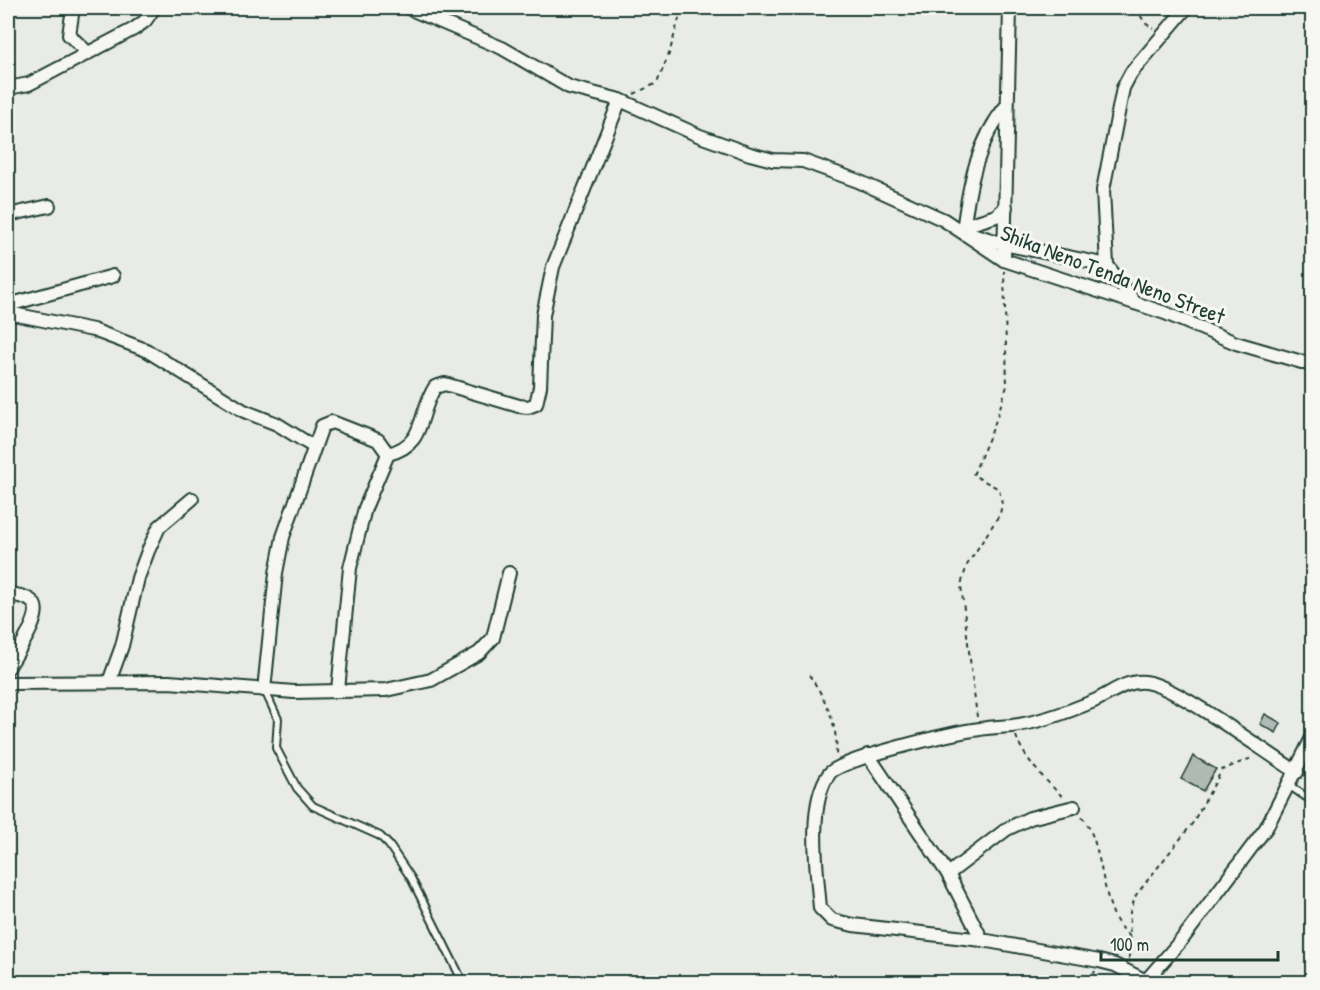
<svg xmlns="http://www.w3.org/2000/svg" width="1320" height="990" font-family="'Patrick Hand',sans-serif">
	<rect width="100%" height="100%" fill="#e9ebe7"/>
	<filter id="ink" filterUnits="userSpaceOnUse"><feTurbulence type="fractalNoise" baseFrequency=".0167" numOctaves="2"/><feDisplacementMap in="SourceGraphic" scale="12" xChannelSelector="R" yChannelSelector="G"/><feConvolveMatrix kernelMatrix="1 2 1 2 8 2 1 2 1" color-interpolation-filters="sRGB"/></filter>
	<g filter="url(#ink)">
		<!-- building -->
		<g fill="#b0bab5" stroke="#1f3d34" stroke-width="1.5">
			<path d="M1265,714l16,9 -5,10 -16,-9z"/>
			<path d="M1193,756l23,13 -13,22 -22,-12z"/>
		</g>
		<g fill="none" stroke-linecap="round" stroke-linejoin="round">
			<!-- lane casing -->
			<g stroke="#1f3d34" stroke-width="10">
				<g id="lane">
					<path d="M265,691l13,28 -2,29 21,40 16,18 67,30 9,9 22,33 52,104"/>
					<path d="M1290,786l22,15"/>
				</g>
			</g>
			<!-- street casing -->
			<g stroke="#1f3d34" stroke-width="16">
				<g id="street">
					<path d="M73,8l-4,27 18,17"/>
					<path d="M408,8l94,40 67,39 51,13 80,36 50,18 23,6 30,1 55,20 86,39 60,40 161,53 71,30 76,22"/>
					<path d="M8,88l21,-4 105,-55 11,-8 9,-13"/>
					<path d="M8,215l41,-9"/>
					<path d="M964,226l32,-10 10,-9"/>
					<path d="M963,231c6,-46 14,-90 44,-126"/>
					<path d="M969,233l35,11 103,21"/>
					<path d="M1004,260l6,-252"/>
					<path d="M1135,303l-28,-38 -4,-75 20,-102 8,-15 55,-65"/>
					<path d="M8,305l105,-29"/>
					<path d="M8,313l85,17 53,20 98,61 33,13 37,23"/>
					<path d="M388,454c39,-10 29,-39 47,-67l10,-3 74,22 9,1 8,-3 4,-17 3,-72 10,-48 67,-167"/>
					<path d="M8,593c8,3 21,3 26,11 9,13 -19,51 -26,64"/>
					<path d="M109,682l13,-36 16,-68 10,-27 11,-24 33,-28"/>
					<path d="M8,683l161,-1 125,10 92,-2 45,-10 48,-27 14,-15 16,-65"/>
					<path d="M264,690l12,-117 7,-36 39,-111 10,-4 46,18 10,14 -23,54 -15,60 -12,122"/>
					<path d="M868,755l80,119 34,66"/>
					<path d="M948,874l59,-45 23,-11 44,-11"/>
					<path d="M1146,981l-31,-16 -16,-4 -117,-21 -129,-15 -21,-5 -12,-12c-3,-36 -13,-104 9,-134 10,-15 127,-42 151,-45 11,-2 21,-2 32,-3 29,-4 56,-14 82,-25 16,-7 32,-21 51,-19 30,3 121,71 152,90"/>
					<path d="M1145,982l39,-45 82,-109 46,-90"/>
				</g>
			</g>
			<!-- path -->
			<g stroke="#1f3d34" stroke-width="2" stroke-dasharray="4.5 4.5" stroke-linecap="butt">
				<path d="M1136,8l9,15 9,6"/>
				<path d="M634,94l23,-11 12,-29 13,-46"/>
				<path d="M809,675c16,22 30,52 27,80"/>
				<path d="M977,717l-16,-132 6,-20 33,-51 2,-10 -3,-15 -26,-14 21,-49 13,-40 -3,-115"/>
				<path d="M1016,736c8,23 30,45 48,62"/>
				<path d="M1082,817c24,27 17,99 48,119"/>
				<path d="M1129,959l1,-47 6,-17 56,-71 30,-54 32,-13"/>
				<path d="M1090,982l5,-11"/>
			</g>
			<!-- lane -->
			<use href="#lane" stroke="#f6f6f2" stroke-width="6"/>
			<!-- street -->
			<use href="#street" stroke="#f6f6f2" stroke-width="12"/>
		</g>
	</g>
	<g text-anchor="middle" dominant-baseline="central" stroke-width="6" stroke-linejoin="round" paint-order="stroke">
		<!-- street labels -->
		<g font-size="22" fill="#1f3d34" stroke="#f6f6f2">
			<text transform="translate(1113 274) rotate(21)">Shika Neno Tenda Neno Street</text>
		</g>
	</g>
	<!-- margin -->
	<rect width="1320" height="990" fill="none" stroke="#f6f6f2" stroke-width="30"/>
	<rect x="15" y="15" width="1290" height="960" fill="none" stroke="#1f3d34" stroke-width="2" filter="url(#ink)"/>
	<!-- scale -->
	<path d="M1101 951v9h177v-9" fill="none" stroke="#1f3d34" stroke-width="3"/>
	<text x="1110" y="951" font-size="18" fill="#1f3d34" stroke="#f6f6f2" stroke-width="4.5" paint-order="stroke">100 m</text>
</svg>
